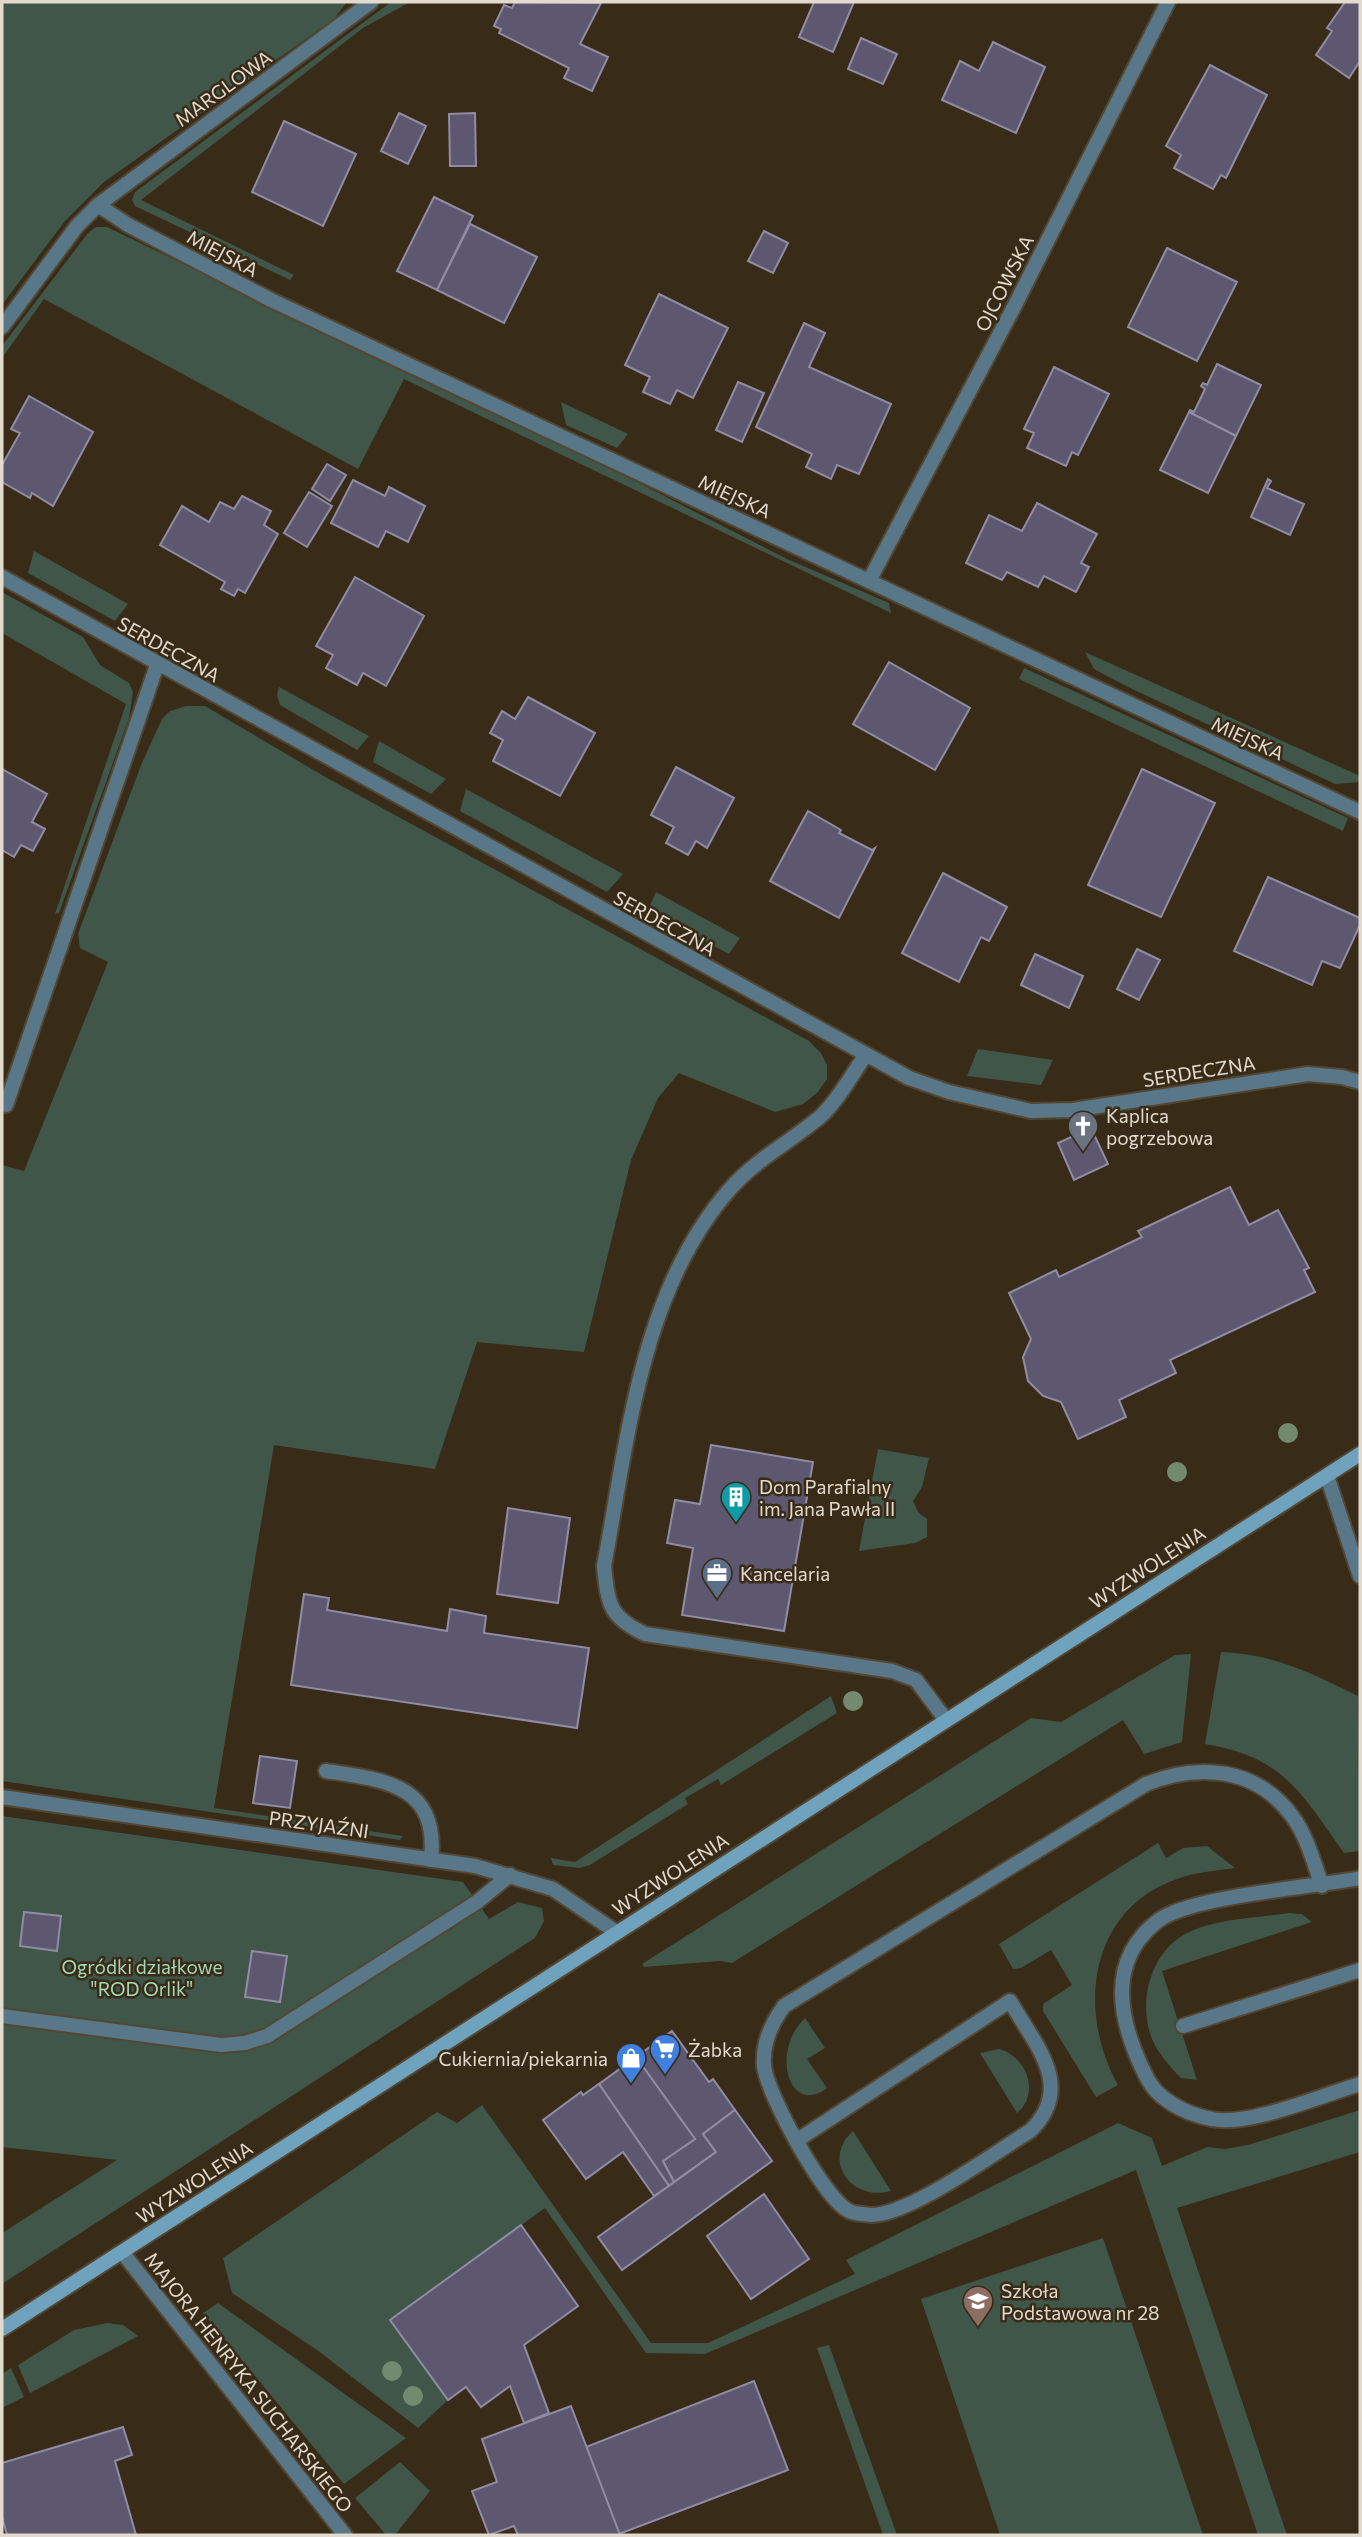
<svg xmlns="http://www.w3.org/2000/svg" width="1362" height="2537" font-family="Commissioner,sans-serif">
	<rect width="100%" height="100%" fill="#382b17"/>
	<!-- green -->
	<g fill="#3f5648">
		<path d="M2,2h345l-13,17 -230,163 -39,39 -63,84z"/>
		<path d="M391,2h19l-47,26 -222,172 153,75 -4,5 -155,-74 -3,-6 3,-8z"/>
		<path d="M96,227h11l534,257 146,75 102,44 2,10 -487,-234 -46,90 -314,-170 -42,59v-12l86,-113z"/>
		<path d="M561,402l67,32 -11,14 -51,-23z"/>
		<path d="M34,551l94,53 -13,17 -87,-48z"/>
		<path d="M2,592l81,45 17,28 29,18 4,9 -4,26 -70,195 -4,1 71,-210 -124,-71z"/>
		<path d="M1085,652l275,124v6l-25,2 -207,-97 -34,-18z"/>
		<path d="M1024,668l324,150 -5,13 -324,-152z"/>
		<path d="M279,687l90,49 -12,14 -77,-45 -3,-10z"/>
		<path d="M186,706h19l122,72 482,263 12,12 6,12v14l-10,14 -14,11 -28,8 -96,-39 -21,25 -27,62 -47,192 -107,-10 -42,127 -161,-24 -60,363 189,28 -3,4 -398,-59v-616l22,6 84,-209 -28,-14 -2,-14 63,-169 21,-46 8,-8z"/>
		<path d="M379,741l67,38 -15,15 -58,-32z"/>
		<path d="M466,789l157,85 -16,18 -147,-81z"/>
		<path d="M656,892l84,46 -11,16 -81,-44z"/>
		<path d="M978,1049l75,11 -12,25 -74,-9z"/>
		<path d="M878,1449l51,9 -7,29 -9,14 5,11 9,7v18l-12,6 -56,8z"/>
		<path d="M1221,1652c53,2 90,21 137,44l2,155 -16,2c-43,-60 -60,-96 -139,-109z"/>
		<path d="M1191,1654l-9,88 -38,12 -21,-34 -391,243 -12,-2 -76,6 -2,-3 389,-246 30,4 114,-67z"/>
		<path d="M831,1696l6,17 -116,72 -3,-6 -33,19 3,6 -98,61 -10,3 -27,-3 -2,-7 24,4z"/>
		<path d="M2,1816l461,66 26,37 29,-17 24,6 2,13 -9,17 -533,346v-51l115,-73 -115,-13z"/>
		<path d="M1158,1843l8,15 17,-10 24,-2 28,22c-19,3 -40,4 -58,11 -89,31 -100,133 -59,206l-22,12 -53,-86v-7l29,-19 -21,-35 -30,18 -8,1 -14,-25z"/>
		<path d="M1289,1913l13,1 10,8 -150,49 35,109 -16,-2c-11,-11 -23,-25 -29,-39 -15,-38 -1,-89 37,-107 29,-14 69,-14 100,-19z"/>
		<path d="M805,2018l20,30 -18,11 20,29c-38,29 -57,-37 -22,-70z"/>
		<path d="M999,2049c27,7 42,44 18,64l-37,-60z"/>
		<path d="M482,2105l169,238h57l147,-69 -9,-14 272,-137 34,15 10,28 45,-19 18,2 23,-4 112,-35v42l-183,56 110,327h-29l-122,-365 -431,184 -59,-1 -101,-145 -155,112 58,80 -30,28 -101,-78 -85,-57 -9,-35 214,-146 20,11z"/>
		<path d="M853,2131l38,60c-40,11 -70,-31 -38,-60z"/>
		<path d="M1103,2238l100,297h-203l-79,-236z"/>
		<path d="M218,2303l188,135 -62,46 -141,-171z"/>
		<path d="M107,2323l16,2 15,11 -108,57 -12,-28 56,-35z"/>
		<path d="M829,2345l68,190h-14l-66,-187z"/>
		<path d="M11,2368l13,29 -22,11v-34z"/>
		<path d="M400,2462l30,29 -35,44h-9l-31,-37z"/>
	</g>
	<!-- building -->
	<g fill="#5d5870" stroke="#908ca5" stroke-width="2">
		<path d="M515,2l86,1 -21,41 28,13 -16,34 -28,-13 5,-10 -70,-35 2,-4 -7,-3 10,-21 8,3z"/>
		<path d="M814,2h40l-21,50 -34,-15z"/>
		<path d="M1345,2h15v59l-11,17 -33,-23 16,-24 -5,-3z"/>
		<path d="M861,38l36,16 -14,30 -35,-15z"/>
		<path d="M993,42l52,25 -29,66 -74,-33 18,-39 19,10z"/>
		<path d="M1210,65l57,30 -41,83 -5,-3 -8,14 -39,-21 7,-13 -15,-9z"/>
		<path d="M399,113l27,13 -18,38 -27,-13z"/>
		<path d="M475,113l1,53h-26l-1,-52z"/>
		<path d="M284,121l72,33 -33,72 -71,-34z"/>
		<path d="M434,197l39,19 -36,74 -40,-19z"/>
		<path d="M470,224l67,33 -33,66 -67,-33z"/>
		<path d="M764,231l24,12 -15,30 -25,-12z"/>
		<path d="M1167,248l70,34 -40,79 -69,-34z"/>
		<path d="M659,294l69,34 -35,70 -16,-8 -7,14 -27,-12 7,-15 -25,-12z"/>
		<path d="M804,323l21,10 -16,34 82,37 -32,70 -22,-9 -6,14 -25,-12 6,-13 -56,-27z"/>
		<path d="M1217,364l44,21 -25,51 -47,-24 1,-2 4,2 11,-23 -4,-3 2,-3 4,2z"/>
		<path d="M1054,367l55,27 -31,61 -6,-3 -6,14 -39,-18 7,-15 -10,-4z"/>
		<path d="M738,382l26,11 -22,49 -26,-12z"/>
		<path d="M29,396l64,36 -40,74 -21,-13 -2,5 -28,-16v-17l18,-32 -9,-4z"/>
		<path d="M1189,412l47,24 -28,57 -48,-23z"/>
		<path d="M327,464l19,11 -16,26 -18,-12z"/>
		<path d="M1268,479l3,2 -4,7 37,16 -14,31 -39,-18z"/>
		<path d="M353,480l32,16 4,-9 36,19 -17,36 -22,-11 -8,16 -47,-24z"/>
		<path d="M309,492l23,14 -25,41 -23,-14z"/>
		<path d="M242,496l29,15 -7,14 14,9 -33,59 -7,-4 -4,7 -13,-7 4,-7 -65,-37 22,-39 27,16 11,-20 14,7z"/>
		<path d="M1037,503l60,31 -16,29 8,4 -13,25 -32,-16 -6,11 -31,-15 -5,8 -36,-17 23,-48 33,16z"/>
		<path d="M355,577l69,39 -38,70 -23,-13 -6,12 -31,-17 7,-13 -17,-9z"/>
		<path d="M889,662l81,46 -35,62 -82,-46z"/>
		<path d="M528,697l67,36 -35,63 -67,-35 10,-21 -13,-7 12,-22 13,8z"/>
		<path d="M676,767l58,31 -27,50 -11,-7 -8,14 -22,-12 8,-16 -23,-12z"/>
		<path d="M2,769l45,25 -15,28 13,7 -12,22 -12,-6 -7,12 -12,-7z"/>
		<path d="M1142,769l73,34 -54,114 -73,-32z"/>
		<path d="M808,811l33,19 -2,3 33,17 3,-2 -36,70 -69,-37z"/>
		<path d="M943,873l64,34 -18,34 -8,-4 -22,45 -57,-29z"/>
		<path d="M1268,877l92,41v7l-20,43 -18,-7 -10,24 -78,-34z"/>
		<path d="M1137,949l23,11 -21,40 -22,-11z"/>
		<path d="M1035,954l48,22 -14,32 -48,-23z"/>
		<path d="M1091,1128l17,36 -34,16 -16,-37z"/>
		<path d="M1230,1187l19,38 29,-15 31,58 -5,2 11,22 -145,68 6,13 -57,27 7,17 -48,22 -17,-37 -18,-6 -15,-15 -5,-24 8,-18 -22,-46 47,-23 3,7 83,-40 -4,-6z"/>
		<path d="M711,1445l102,17 -29,169 -102,-16 11,-67 -26,-5 8,-43 25,4z"/>
		<path d="M508,1508l62,10 -12,85 -61,-9z"/>
		<path d="M304,1594l25,4 -2,12 120,21 3,-22 36,7 -2,17 105,15 -12,80 -286,-43z"/>
		<path d="M260,1756l37,5 -7,47 -37,-5z"/>
		<path d="M24,1912l37,4 -4,35 -37,-5z"/>
		<path d="M252,1951l35,5 -7,46 -35,-5z"/>
		<path d="M672,2031l37,51 4,-3 22,31 -32,24 13,18 -42,30 -11,-21 32,-22 -59,-82z"/>
		<path d="M636,2057l59,82 -32,22 11,21 -5,4 -70,-102z"/>
		<path d="M599,2084l70,102 -15,10 -31,-44 -37,27 -43,-59 38,-28 2,3z"/>
		<path d="M735,2110l37,51 -150,109 -24,-33 118,-85 -13,-18z"/>
		<path d="M764,2194l45,65 -58,40 -44,-63z"/>
		<path d="M521,2225l57,81 -54,39 25,68 -25,10 -14,-37 -29,21 -15,-20 -18,13 -58,-80z"/>
		<path d="M754,2381l34,89 -169,64 -33,-87z"/>
		<path d="M571,2406l49,129h-102l-4,-9 -25,9 -17,-44 25,-9 -15,-43z"/>
		<path d="M123,2427l9,28 -17,6 21,74h-129l-5,-18v-54z"/>
	</g>
	<g fill="none" stroke-linecap="round" stroke-linejoin="round">
		<!-- lane casing -->
		<g stroke="#534734" stroke-width="18">
			<g id="lane">
				<path d="M865,1056c-14,20 -26,43 -44,60 -29,25 -65,43 -91,73 -89,101 -102,249 -126,377 4,38 5,51 41,68l247,37 24,9 30,40"/>
				<path d="M6,1105l151,-440"/>
				<path d="M326,1771c60,9 113,14 105,89"/>
				<path d="M1360,1878c-46,9 -168,18 -201,42 -45,34 -43,82 -25,129 5,13 12,31 22,42 15,15 35,24 56,28 36,8 111,-24 148,-35"/>
				<path d="M2,2016l219,29 24,-2 22,-7 210,-134 33,-27"/>
				<path d="M1183,2026l177,-56"/>
				<path d="M796,2141l214,-140c25,44 66,86 20,130 -36,22 -121,85 -160,84 -5,-1 -15,-1 -21,-4 -25,-12 -82,-117 -85,-145 -2,-23 7,-42 20,-60l362,-222c52,-21 110,-17 146,32 15,20 22,47 30,70"/>
			</g>
		</g>
		<!-- street casing -->
		<g stroke="#534734" stroke-width="18">
			<g id="street">
				<path d="M98,205l30,20 143,75 1089,512"/>
				<path d="M2,327l75,-101 21,-21 273,-203"/>
				<path d="M2,577l907,501 40,14 82,19 42,-1 235,-36 34,3 18,5"/>
				<path d="M870,579l145,-274 153,-303"/>
				<path d="M1327,1476l33,100"/>
				<path d="M2,1797l473,69 78,23 63,43"/>
				<path d="M122,2252l223,283"/>
			</g>
		</g>
		<!-- secondary casing -->
		<g stroke="#534734" stroke-width="18">
			<path id="secondary" d="M2,2329l1358,-875"/>
		</g>
		<!-- lane -->
		<use href="#lane" stroke="#587889" stroke-width="14"/>
		<!-- street -->
		<use href="#street" stroke="#587889" stroke-width="14"/>
		<!-- secondary -->
		<use href="#secondary" stroke="#6ea2bd" stroke-width="14"/>
	</g>
	<!-- trees -->
	<g fill="#738a70">
		<circle cx="1288" cy="1433" r="10"/>
		<circle cx="1177" cy="1472" r="10"/>
		<circle cx="853" cy="1701" r="10"/>
		<circle cx="392" cy="2371" r="10"/>
		<circle cx="413" cy="2396" r="10"/>
	</g>
	<!-- icons -->
	<defs>
		<g id="church-pin" transform="scale(1.575)"><path d="M0 17L-7.5 6A9.5 9.5 0 1 1 7.5 6Z" fill="#6b7280" stroke="#382b17"/><path d="M-1.2-6h2.4v3.5h3.3v2.4h-3.3V6h-2.4V-.1h-3.3v-2.4h3.3Z" fill="#fff"/></g>
		<g id="building-pin" transform="scale(1.575)"><path d="M0 17L-7.5 6A9.5 9.5 0 1 1 7.5 6Z" fill="#0f9aa8" stroke="#382b17"/><path d="M-4-6H4V6H1V3H-1V6H-4ZM-2.5-4.3h1.7v1.8h-1.7ZM.8-4.3h1.7v1.8H.8ZM-2.5-1h1.7V.8h-1.7ZM.8-1h1.7V.8H.8Z" fill="#fff"/></g>
		<g id="office-pin" transform="scale(1.575)"><path d="M0 17L-7.5 6A9.5 9.5 0 1 1 7.5 6Z" fill="#5c6f8a" stroke="#382b17"/><path d="M-6-3h4V-5.5h4V-3h4V5H-6ZM-1-4.5V-3h2v-1.5ZM-6 0V1H6V0Z" fill="#fff"/></g>
		<g id="supermarket-pin" transform="scale(1.575)"><path d="M0 17L-7.5 6A9.5 9.5 0 1 1 7.5 6Z" fill="#3f7fe0" stroke="#382b17"/><path d="M-6-5.5h2.5l.6 2H6L4.5 2H-2.5L-4.4-4H-6ZM-1.5 3.2a1.3 1.3 0 1 0 .1 0ZM3 3.2a1.3 1.3 0 1 0 .1 0Z" fill="#fff"/></g>
		<g id="shop-pin" transform="scale(1.575)"><path d="M0 17L-7.5 6A9.5 9.5 0 1 1 7.5 6Z" fill="#3f7fe0" stroke="#382b17"/><path d="M-5-2.5h2.3a2.7 3.5 0 0 1 5.4 0H5L5.5 6h-11ZM-1.5-2.5h3a1.5 2.3 0 0 0-3 0Z" fill="#fff"/></g>
		<g id="school-pin" transform="scale(1.575)"><path d="M0 17L-7.5 6A9.5 9.5 0 1 1 7.5 6Z" fill="#8d6e63" stroke="#382b17"/><path d="M0-5L7-2L0 1L-7-2ZM-4 1L0 2.5L4 1V4Q0 6-4 4Z" fill="#fff"/></g>
	</defs>
	<g fill-rule="evenodd">
		<use href="#church-pin" x="1083" y="1126"/>
		<use href="#building-pin" x="736" y="1497"/>
		<use href="#office-pin" x="717" y="1573"/>
		<use href="#supermarket-pin" x="665" y="2049"/>
		<use href="#shop-pin" x="631" y="2058"/>
		<use href="#school-pin" x="978" y="2301"/>
	</g>
	<g text-anchor="middle" dominant-baseline="central" stroke-width="5" stroke-linejoin="round" paint-order="stroke">
		<!-- street labels -->
		<g font-size="19" fill="#e3dace" stroke="#382b17">
			<text transform="translate(223 88) rotate(-36)">MARGLOWA</text>
			<text transform="translate(223 253) rotate(28)">MIEJSKA</text>
			<text transform="translate(1004 283) rotate(-63)">OJCOWSKA</text>
			<text transform="translate(735 496) rotate(25)">MIEJSKA</text>
			<text transform="translate(169 649) rotate(29)">SERDECZNA</text>
			<text transform="translate(1248 738) rotate(25)">MIEJSKA</text>
			<text transform="translate(665 923) rotate(29)">SERDECZNA</text>
			<text transform="translate(1199 1071) rotate(-9)">SERDECZNA</text>
			<text transform="translate(1147 1567) rotate(-33)">WYZWOLENIA</text>
			<text transform="translate(319 1824) rotate(8)">PRZYJAŹNI</text>
			<text transform="translate(670 1874) rotate(-33)">WYZWOLENIA</text>
			<text transform="translate(194 2182) rotate(-33)">WYZWOLENIA</text>
			<text transform="translate(249 2382) rotate(52)">MAJORA HENRYKA SUCHARSKIEGO</text>
		</g>
		<!-- poi labels -->
		<g font-size="19" fill="#e3dace" stroke="#382b17" text-anchor="start">
			<text x="1106" y="1115">Kaplica<tspan x="1106" dy="22">pogrzebowa</tspan></text>
			<text x="759" y="1486">Dom Parafialny<tspan x="759" dy="22">im. Jana Pawła II</tspan></text>
			<text x="740" y="1573">Kancelaria</text>
			<text x="688" y="2049">Żabka</text>
			<text x="608" y="2058" text-anchor="end">Cukiernia/piekarnia</text>
			<text x="1001" y="2290">Szkoła<tspan x="1001" dy="22">Podstawowa nr 28</tspan></text>
		</g>
		<!-- park labels -->
		<g font-size="19" fill="#a3d8b9" stroke="#382b17">
			<text x="142" y="1966">Ogródki działkowe<tspan x="142" dy="22">"ROD Orlik"</tspan></text>
		</g>
	</g>
	<!-- border -->
	<rect width="1362" height="2537" fill="none" stroke="#e3dace" stroke-width="7"/>
</svg>
